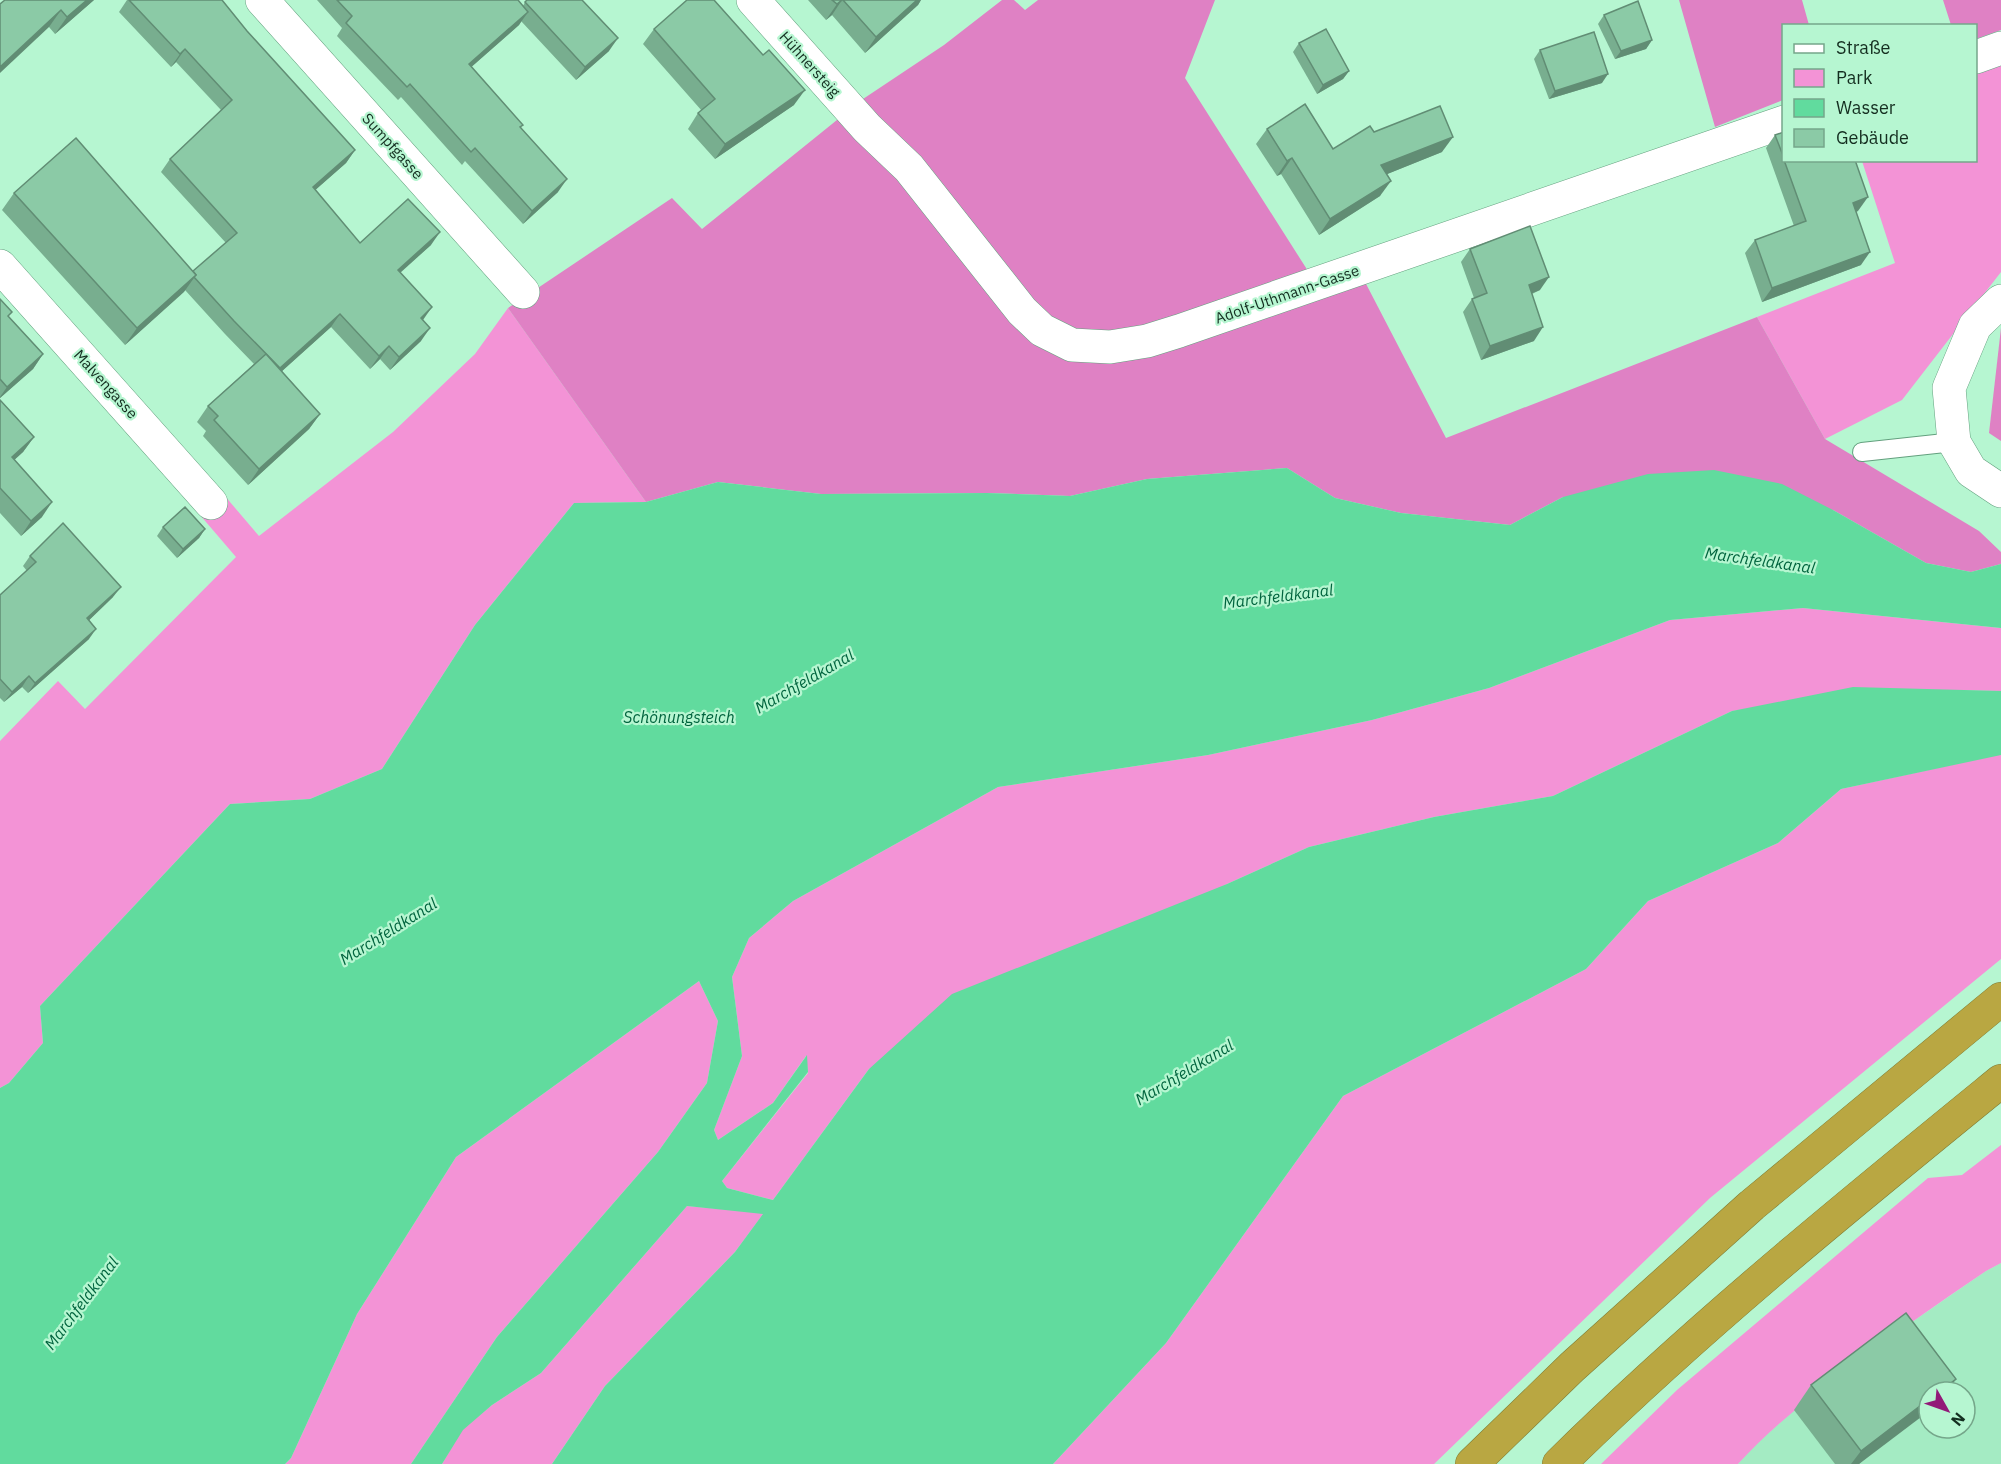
<svg xmlns="http://www.w3.org/2000/svg" width="2001" height="1464" font-family="'IBM Plex Sans',sans-serif">
	<rect width="100%" height="100%" fill="#b6f6d1"/>
	<!-- built -->
	<path fill="#a4ebc3" fill-rule="evenodd" d="M2001,1263v201h-263l15,-17 41,-37 95,-72 97,-67zM1929,1392h36v36h-36z"/>
	<!-- green -->
	<g fill="#f393d6">
		<path d="M2001,60v212l-99,128 -77,39 -68,-122 138,-54 -33,-102 114,-1v-91z"/>
		<path d="M508,308l138,194 -72,1 -99,122 -93,144 -72,30 -80,5 -190,202 3,37 -34,40 -9,5v-347l58,-60 27,28 151,-152 -36,-42 24,-20 35,41 134,-104 82,-78z"/>
		<path d="M1803,608l198,20v63l-48,-1 -221,21 -179,85 -119,21 -125,30 -82,37 -358,185 -96,131 -46,-12 -5,-7 86,-108 -2,-17 -33,47 -55,37 -4,-10 28,-74 -10,-79 17,-39 44,-37 205,-114 210,-32 164,-35 117,-32 181,-68z"/>
		<path d="M1997,755h4v204l-291,239 -276,266h-381l113,-121 177,-247 243,-127 62,-68 130,-58 63,-54z"/>
		<path d="M699,981l19,40 -11,62 -49,69 -161,185 -86,127h-126l6,-6 66,-144 99,-157z"/>
		<path d="M2001,1145v118l-15,8c-49,33 -98,67 -145,103 -37,28 -72,56 -103,90h-137l76,-74 251,-212 34,-3z"/>
		<path d="M687,1206l77,7 -29,39 -130,134 -53,78h-110l20,-34 30,-25 49,-32z"/>
	</g>
	<!-- forest -->
	<g fill="#df81c4">
		<path d="M1002,0h12l11,10 13,-10h177l-30,78 123,193 56,9 82,158 311,-121 68,122 154,92 22,21v12l-30,8 -45,-9 -93,-53 -270,-13 -53,28 -109,-12 -66,-15 -48,-30 -140,11 -77,17 -83,-3 -166,1 -103,-12 -72,20 -138,-194 164,-110 30,31 161,-130 81,-54z"/>
		<path d="M1679,0h123l7,25 -25,1 -1,74 -68,27z"/>
		<path d="M1943,0h58v30l-25,9v-13l-25,-1z"/>
		<path d="M2001,328v113l-12,-8z"/>
	</g>
	<!-- water -->
	<path fill="#61db9e" d="M1287,468l48,30 66,15 109,12 53,-28 85,-23 66,-4 68,14 51,26 93,53 45,9 30,-8v64l-198,-20 -133,12 -181,68 -117,32 -164,35 -210,32 -205,114 -44,37 -17,39 10,79 -28,74 4,10 55,-37 34,-48 1,17 -86,109 5,7 46,12 96,-131 83,-75 275,-110 82,-37 125,-30 119,-21 179,-85 121,-24 148,4v64l-160,34 -63,54 -130,58 -62,68 -243,127 -177,247 -113,121h-501l53,-78 130,-134 28,-38 -76,-8 -146,167 -49,32 -29,25 -21,34h-31l86,-127 161,-185 49,-69 11,-62 -19,-40 -243,176 -99,157 -66,144 -6,6h-285v-376l9,-5 34,-40 -3,-37 190,-202 80,-5 72,-30 93,-144 99,-122 72,-1 72,-20 103,12 166,-1 83,3 77,-17z"/>
	<g fill="none" stroke-linecap="round" stroke-linejoin="round">
		<!-- service casing -->
		<g stroke="#63a07e" stroke-width="20">
			<path id="service" d="M1862,452l92,-10"/>
		</g>
		<!-- minor casing -->
		<g stroke="#63a07e" stroke-width="34">
			<g id="minor">
				<path d="M262,0l261,292"/>
				<path d="M753,0l114,128 42,40 113,143 20,19 30,15 38,2 37,-6 32,-10 605,-209"/>
				<path d="M1976,57l25,-9"/>
				<path d="M0,266l211,237"/>
				<path d="M2001,301l-26,25 -26,62 5,54 17,29 30,20"/>
			</g>
		</g>
		<!-- motorway casing -->
		<g stroke="#7f7d36" stroke-width="34">
			<g id="motorway">
				<path d="M1472,1464l100,-97 180,-162 249,-206"/>
				<path d="M1559,1464c139,-137 291,-260 442,-383"/>
			</g>
		</g>
		<!-- service -->
		<use href="#service" stroke="#fff" stroke-width="18"/>
		<!-- minor -->
		<use href="#minor" stroke="#fff" stroke-width="33"/>
		<!-- motorway -->
		<use href="#motorway" stroke="#b9a742" stroke-width="33"/>
	</g>
	<!-- wall -->
	<g fill="#78ae8f">
		<path d="M94,0l-39,34 -6,-7 -49,-23z"/>
		<path d="M127,0h95l25,31 108,119 -9,13 -31,27 45,53 71,2 -31,27 23,48 -2,21 -31,29 -10,-11 -10,10 -39,-42 -49,44 38,43 -11,15 -61,56 -45,-49 3,-5 -9,-9 11,-16 46,-42 -29,-30 -40,-44 -60,55 -123,-135 12,-17 179,78 33,-28 -65,-71 9,-13 51,-49 -45,-48 -5,5 -52,-55z"/>
		<path d="M317,0h201l5,6 2,-4 84,49 -33,29 -55,-59 -2,4 -48,42 50,60 37,65 -35,32 -58,-63 -3,4 -61,-68 -3,3 -61,-64 5,-8z"/>
		<path d="M808,0h113l-3,5 -53,48 -33,-38 -6,5z"/>
		<path d="M1604,15l48,25 -6,9 -31,10 -17,-35z"/>
		<path d="M654,29l140,76 -79,54 -27,-30 10,-16 4,-2 -59,-67z"/>
		<path d="M1299,43l50,28 -6,8 -26,15 -24,-42z"/>
		<path d="M1540,50l62,33 -53,16 -15,-40z"/>
		<path d="M1267,129l66,20 41,-17 68,20 -55,22 -7,22 -61,39 -38,-61 -4,2 -21,-32z"/>
		<path d="M1784,132v28h71l3,51 -2,1 5,53 -99,37 -17,-49 10,-13 39,-14 -28,-78 9,-13z"/>
		<path d="M1470,249l70,41 -8,4 2,47 -53,19 -18,-48 9,-13 2,-1 -13,-36z"/>
		<path d="M0,299l9,18 34,37 -10,15 -33,29z"/>
		<path d="M0,400l34,37 -11,15 -9,8 28,57 -21,19 -21,-23z"/>
		<path d="M163,527l42,2 -6,9 -22,20 -20,-22z"/>
		<path d="M30,556l83,41 -24,23v19l-61,54 -6,-6 -18,15 -4,-4v-103l27,-24 -4,-5z"/>
		<path d="M1956,1379l-97,85h-24l-41,-54 17,-25z"/>
	</g>
	<!-- shaded-wall -->
	<g fill="#618d74">
		<path d="M87,0h7l-39,34 12,-17z"/>
		<path d="M842,0l-10,15 -6,5 11,-16z"/>
		<path d="M917,0h4l-3,5 -53,48 11,-16z"/>
		<path d="M61,10l-12,17 -49,46v-6z"/>
		<path d="M528,12l-9,13 -59,52 9,-13z"/>
		<path d="M618,38l-9,13 -33,29 9,-13z"/>
		<path d="M1652,40l-6,9 -31,10 6,-8z"/>
		<path d="M185,49l-9,13 -5,5 9,-13z"/>
		<path d="M1349,71l-6,8 -26,15 6,-9z"/>
		<path d="M1608,74l-6,9 -53,16 6,-8z"/>
		<path d="M805,90l-11,15 -79,54 10,-15z"/>
		<path d="M1453,137l-11,15 -72,29 11,-16z"/>
		<path d="M355,150l-9,13 -42,37 9,-13z"/>
		<path d="M1292,158l-11,16 -4,2 10,-15z"/>
		<path d="M567,179l-9,13 -35,32 9,-13z"/>
		<path d="M1391,181l-11,15 -61,39 11,-16z"/>
		<path d="M1868,197l-10,14 -15,5 10,-13z"/>
		<path d="M440,232l-9,13 -42,38 9,-13z"/>
		<path d="M1870,252l-9,13 -99,37 10,-14z"/>
		<path d="M196,275l-12,17 -59,53 12,-17z"/>
		<path d="M1549,277l-9,13 -20,8 9,-13z"/>
		<path d="M432,307l-9,13 -2,-2z"/>
		<path d="M340,314l-9,13 -60,54 9,-13z"/>
		<path d="M1543,327l-9,14 -53,19 9,-14z"/>
		<path d="M430,328l-9,13 -31,29 9,-13z"/>
		<path d="M389,346l-9,13 -10,10 9,-13z"/>
		<path d="M43,354l-10,15 -33,29v-1l7,-10z"/>
		<path d="M320,414l-11,15 -61,56 11,-16z"/>
		<path d="M34,437l-11,15 -22,20 11,-15z"/>
		<path d="M52,502l-10,15 -21,19 10,-15z"/>
		<path d="M205,529l-6,9 -22,20 6,-9z"/>
		<path d="M121,587l-8,10 -33,32 7,-11z"/>
		<path d="M96,629l-7,10 -61,54 7,-10z"/>
		<path d="M29,676l-7,11 -18,15 8,-10z"/>
		<path d="M1956,1379l-9,13h-8z"/>
		<path d="M1929,1399v12l-70,53h-8l10,-13z"/>
	</g>
	<!-- building -->
	<g fill="#8bcaa6" stroke="#618d74" stroke-width="1.5">
		<path d="M5,0h82l-20,17 -6,-7 -61,57v-63z"/>
		<path d="M129,0h93l25,31 108,119 -42,37 47,56 48,-44 32,33 -42,38 34,37 -11,11 9,10 -31,29 -10,-11 -10,10 -39,-42 -60,54 -46,-47 -40,-44 2,-2 -3,-4 44,-38 -67,-74 62,-59 -47,-51 -5,5z"/>
		<path d="M337,0h181l10,12 -59,52 54,61 -3,2 47,52 -35,32 -57,-63 -4,4 -61,-68 -3,3 -61,-64 6,-7z"/>
		<path d="M527,0h55l36,38 -33,29 -60,-65z"/>
		<path d="M687,0h27l49,55 6,-5 36,40 -80,54 -27,-31 17,-14 -61,-70z"/>
		<path d="M832,0h10l-5,4z"/>
		<path d="M843,0h74l-41,37z"/>
		<path d="M1638,1l14,39 -31,11 -17,-36z"/>
		<path d="M1326,29l23,42 -26,14 -24,-42z"/>
		<path d="M1594,32l14,42 -53,17 -15,-41z"/>
		<path d="M1305,104l28,45 37,-23 4,6 66,-26 13,31 -72,28 10,16 -61,38 -38,-61 -5,3 -20,-32z"/>
		<path d="M1784,132v26l-9,-23z"/>
		<path d="M76,138l120,137 -59,53 -123,-135z"/>
		<path d="M1784,160h71l13,37 -15,6 17,49 -98,36 -17,-48 51,-19z"/>
		<path d="M1530,226l19,51 -20,8 14,42 -53,19 -18,-47 15,-6 -17,-44z"/>
		<path d="M0,299l12,13 -4,4 35,38 -36,33 -7,-8z"/>
		<path d="M266,354l54,60 -61,55 -45,-49 4,-4 -10,-10z"/>
		<path d="M0,400l34,37 -22,20 40,45 -21,19 -31,-33z"/>
		<path d="M185,507l20,22 -22,20 -20,-22z"/>
		<path d="M63,523l58,64 -34,31 9,11 -61,54 -6,-7 -17,16 -12,-13v-84l36,-33 -6,-6z"/>
		<path d="M1906,1313l50,66 -17,13h-10v7l-68,52 -50,-66z"/>
	</g>
	<g text-anchor="middle" dominant-baseline="central" stroke-width="4.5" stroke-linejoin="round" paint-order="stroke">
		<!-- street labels -->
		<g font-size="15" fill="#142e20" stroke="#b6f6d1">
			<text transform="translate(810 64) rotate(48)">Hühnersteig</text>
			<text transform="translate(393 146) rotate(48)">Sumpfgasse</text>
			<text transform="translate(1287 294) rotate(-19)">Adolf-Uthmann-Gasse</text>
			<text transform="translate(106 384) rotate(48)">Malvengasse</text>
		</g>
		<!-- water labels -->
		<g font-size="16" font-style="italic" fill="#00643e" stroke="#b6f6d1">
			<text transform="translate(1760 560) rotate(8)">Marchfeldkanal</text>
			<text transform="translate(1278 596) rotate(-7)">Marchfeldkanal</text>
			<text transform="translate(804 681) rotate(-30)">Marchfeldkanal</text>
			<text x="679" y="717">Schönungsteich</text>
			<text transform="translate(388 931) rotate(-32)">Marchfeldkanal</text>
			<text transform="translate(1184 1072) rotate(-31)">Marchfeldkanal</text>
			<text transform="translate(81 1303) rotate(-53)">Marchfeldkanal</text>
		</g>
	</g>
	<!-- legend -->
	<rect x="1782" y="24" width="195" height="138" fill="#b6f6d1" stroke="#75a68a" stroke-width="1.5"/>
	<rect x="1794" y="44" width="30" height="9" fill="#ffffff" stroke="#75a68a" stroke-width="1.5"/>
	<text x="1836" y="54" font-size="18" fill="#142e20">Straße</text>
	<rect x="1794" y="69" width="30" height="18" fill="#f393d6" stroke="#75a68a" stroke-width="1.5"/>
	<text x="1836" y="84" font-size="18" fill="#142e20">Park</text>
	<rect x="1794" y="99" width="30" height="18" fill="#61db9e" stroke="#75a68a" stroke-width="1.5"/>
	<text x="1836" y="114" font-size="18" fill="#142e20">Wasser</text>
	<rect x="1794" y="129" width="30" height="18" fill="#8bcaa6" stroke="#75a68a" stroke-width="1.5"/>
	<text x="1836" y="144" font-size="18" fill="#142e20">Gebäude</text>
	<!-- north arrow -->
	<g transform="translate(1947 1410) rotate(130)"><circle r="28" fill="#b6f6d1" stroke="#75a68a" stroke-width="1.5"/>
	<path d="M0-4.5L10 22L0 15L-10 22Z" fill="#921a78"/>
	<text y="-9" font-size="16" font-weight="bold" text-anchor="middle" fill="#142e20">N</text>
	</g>
</svg>
